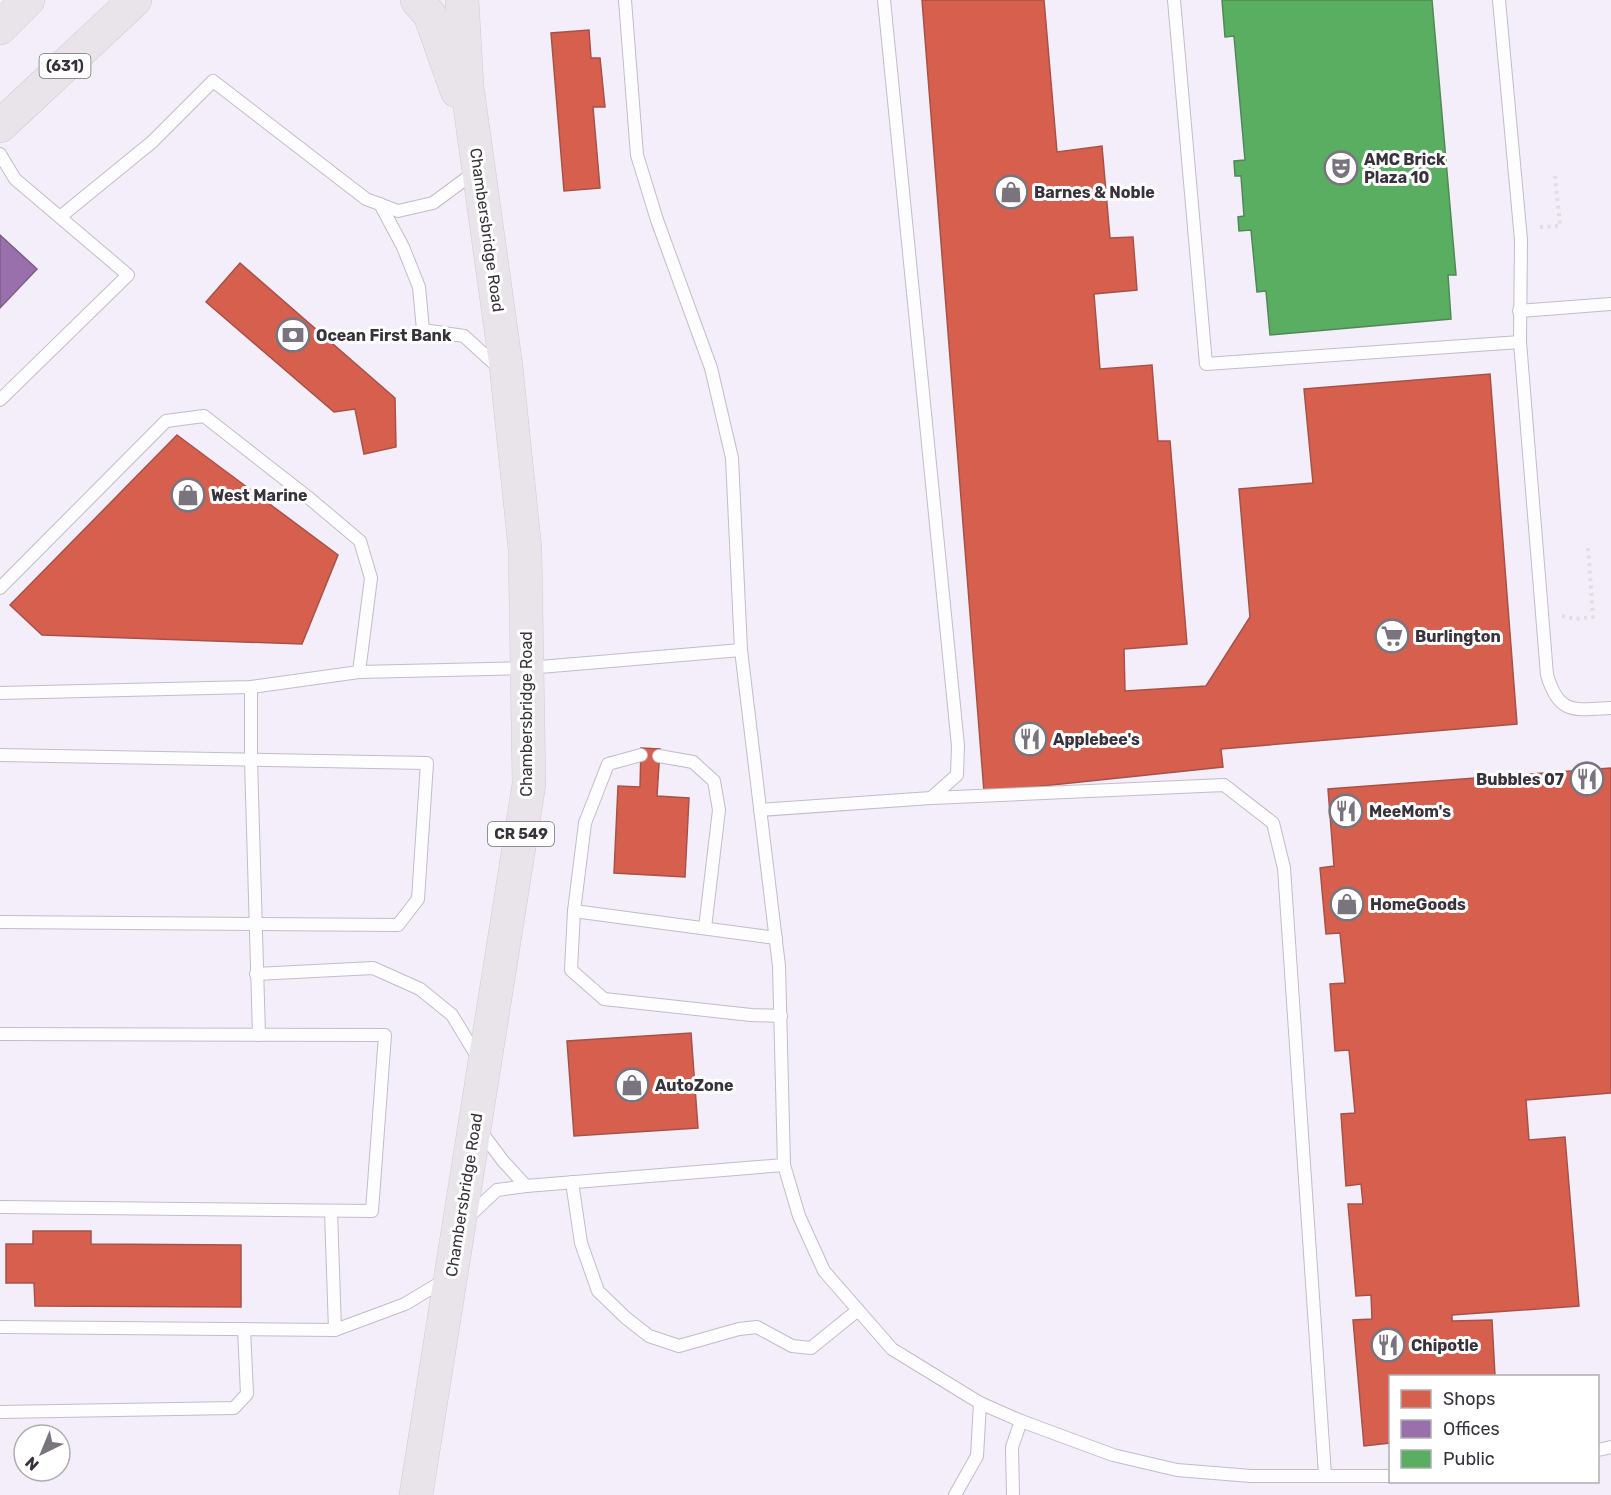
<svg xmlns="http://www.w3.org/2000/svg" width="1611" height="1495" font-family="Rubik,sans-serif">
	<rect width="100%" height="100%" fill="#f4edfa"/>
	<!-- shops -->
	<g fill="#d6604d" stroke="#a75248" stroke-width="1.5">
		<path d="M922,0h122l13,152 45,-6 8,92 23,-1 4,53 -43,4 6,75 52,-4 6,76h12l17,203 -63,5 1,42 81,-5 44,-69 -11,-128 74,-6 -9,-94 186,-15 27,350 -296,25 2,18 -239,25z"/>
		<path d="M589,30l2,28h9l5,49h-12l7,81 -36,3 -13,-158z"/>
		<path d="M240,263l155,135 1,49 -32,7 -9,-45 -21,3 -128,-110z"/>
		<path d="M177,435l161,120 -36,89 -260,-9 -32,-30z"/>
		<path d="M641,748l19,1 -3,47 32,2 -4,79 -71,-4 4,-87 22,1z"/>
		<path d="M1611,768v325l-85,7 3,40 36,-3 14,169 -127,9v6l40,-1 3,56h-105v67l-26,3 -11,-126 19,-1 -1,-24 -15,1 -8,-92h15l-2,-20 -15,2 -5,-72 14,-1 -6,-63 -14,1 -5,-67 15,-1 -5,-50 -14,1 -6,-66 14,-2 -6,-77z"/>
		<path d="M691,1033l7,95 -124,8 -7,-95z"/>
		<path d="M33,1231h58v13l150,1v62l-206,-1 -1,-23h-28v-39h27z"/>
	</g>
	<!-- offices -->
	<path fill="#9970ab" stroke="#7c5e89" stroke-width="1.5" d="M0,235l37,34 -37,39z"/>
	<!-- public -->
	<path fill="#5aae61" stroke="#508956" stroke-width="1.5" d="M1222,0h210l24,275h-8l3,44 -181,16 -4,-44 -9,1 -6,-62 -12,1 -1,-14 6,-1 -3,-40h-6l-1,-15 11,-1 -11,-124 -9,1z"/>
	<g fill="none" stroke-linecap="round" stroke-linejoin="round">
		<!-- service casing -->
		<g stroke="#c2bdc7" stroke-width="14">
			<g id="service">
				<path d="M625,0l12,155 20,65 54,148 21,90 9,192 38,316 5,199 15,51 25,55 68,78 88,54 41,18 92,34 64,15 74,6h139"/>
				<path d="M1174,0l32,364 314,-22"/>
				<path d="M1499,0l22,240 -1,102 27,333c12,40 27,35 64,33"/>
				<path d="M0,154l15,25 113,96 -128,125"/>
				<path d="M380,204l23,43 16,40 4,43 41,6 35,32"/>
				<path d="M60,217l92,-75 61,-61 153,118 32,12 35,-8 42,-31"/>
				<path d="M1519,311l92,-7"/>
				<path d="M0,588l166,-167 38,-5 105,82 51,43 11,37 -12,94"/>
				<path d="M251,687v73l8,275"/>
				<path d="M0,693l251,-6 108,-15 169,-4 213,-18"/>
				<path d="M0,755l427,8 -9,136 -20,26 -398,-3"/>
				<path d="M641,755l-33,9 -23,59 -11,88 -3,59 33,29 147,16 30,1"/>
				<path d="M659,756l34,6 21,19 5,29 -14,118"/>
				<path d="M931,798l293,-13 49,38 11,45 41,607"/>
				<path d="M760,810l171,-12 26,-23 1,-29 -74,-746"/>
				<path d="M574,911l202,27"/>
				<path d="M256,974l117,-6 47,21 32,26 26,43"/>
				<path d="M0,1034l385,1 -13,176 -372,-4"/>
				<path d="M479,1129l24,32 23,25"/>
				<path d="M572,1182l9,61 17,48 28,27 23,18 30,10 60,-17 18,-2 35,19 19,2 47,-38"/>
				<path d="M467,1218l30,-28 29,-4 258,-21"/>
				<path d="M0,1327l335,3 -4,-119"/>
				<path d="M335,1330l70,-26 40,-24"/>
				<path d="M0,1412l234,-4 13,-14 -3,-65"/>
				<path d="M1598,1450l13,-3"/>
				<path d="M955,1495l22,-39 3,-53"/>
				<path d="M1013,1495l-1,-48 9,-26"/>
			</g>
		</g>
		<!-- primary casing -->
		<g stroke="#cfccd2" stroke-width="34">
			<g id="primary">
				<path d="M417,0l13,15 27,76"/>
				<path d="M0,28l28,-28"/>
				<path d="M0,126l135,-126"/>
				<path d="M416,1495l113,-711 -4,-235 -19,-183 -39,-280 -5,-86"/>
			</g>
		</g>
		<!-- path -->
		<g stroke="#e0dee2" stroke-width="4" stroke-dasharray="3 4.5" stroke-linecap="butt">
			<path d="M1540,227l20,-1 -5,-50"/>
			<path d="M1562,616l13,3 18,-2 -5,-70"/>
		</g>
		<!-- service -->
		<use href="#service" stroke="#fdfcfe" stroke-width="12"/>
		<!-- primary -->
		<use href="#primary" stroke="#e9e4e9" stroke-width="33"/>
	</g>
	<!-- icons -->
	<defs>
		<g id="theatre-ring" transform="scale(1.725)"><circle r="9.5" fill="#fff" stroke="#7a747e" stroke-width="1.5"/><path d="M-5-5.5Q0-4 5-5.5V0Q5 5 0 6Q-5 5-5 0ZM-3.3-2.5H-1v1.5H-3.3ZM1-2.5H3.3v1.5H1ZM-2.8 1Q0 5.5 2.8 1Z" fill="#7a747e"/></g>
		<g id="shop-ring" transform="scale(1.725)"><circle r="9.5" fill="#fff" stroke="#7a747e" stroke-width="1.5"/><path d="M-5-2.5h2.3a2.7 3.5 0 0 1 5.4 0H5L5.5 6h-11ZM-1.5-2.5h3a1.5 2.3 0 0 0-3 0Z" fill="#7a747e"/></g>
		<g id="bank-ring" transform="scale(1.725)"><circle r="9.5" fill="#fff" stroke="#7a747e" stroke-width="1.5"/><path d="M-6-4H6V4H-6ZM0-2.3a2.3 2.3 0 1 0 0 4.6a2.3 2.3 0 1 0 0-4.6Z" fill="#7a747e"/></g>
		<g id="supermarket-ring" transform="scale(1.725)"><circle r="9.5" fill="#fff" stroke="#7a747e" stroke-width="1.5"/><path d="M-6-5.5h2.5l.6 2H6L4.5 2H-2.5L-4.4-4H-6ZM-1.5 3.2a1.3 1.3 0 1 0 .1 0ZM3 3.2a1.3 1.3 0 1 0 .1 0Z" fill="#7a747e"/></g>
		<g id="restaurant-ring" transform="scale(1.725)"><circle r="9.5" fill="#fff" stroke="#7a747e" stroke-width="1.5"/><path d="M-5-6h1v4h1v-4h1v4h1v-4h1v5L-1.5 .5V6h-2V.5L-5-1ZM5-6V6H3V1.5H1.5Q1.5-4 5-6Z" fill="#7a747e"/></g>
	</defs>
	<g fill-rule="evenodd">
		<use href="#theatre-ring" x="1341" y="168"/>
		<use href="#shop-ring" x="1011" y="192"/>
		<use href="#bank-ring" x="293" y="335"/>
		<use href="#shop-ring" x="188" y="495"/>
		<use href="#supermarket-ring" x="1392" y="636"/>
		<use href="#restaurant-ring" x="1030" y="739"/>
		<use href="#restaurant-ring" x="1587" y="779"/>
		<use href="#restaurant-ring" x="1346" y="811"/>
		<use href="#shop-ring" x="1347" y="904"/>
		<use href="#shop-ring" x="632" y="1085"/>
		<use href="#restaurant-ring" x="1388" y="1345"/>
	</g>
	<g text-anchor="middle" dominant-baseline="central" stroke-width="6" stroke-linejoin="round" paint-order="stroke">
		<!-- shield labels -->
		<g fill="#fff" stroke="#747076" stroke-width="1.5">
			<rect x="39.5" y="54" width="51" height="24" rx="4.5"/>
			<rect x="488" y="822" width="66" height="24" rx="4.5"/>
		</g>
		<g font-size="15" font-weight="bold" fill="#38333b">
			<text x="65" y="66">(631)</text>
			<text x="521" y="834">CR 549</text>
		</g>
		<!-- poi labels -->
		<g font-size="16" font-weight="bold" fill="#38333b" stroke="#fff" text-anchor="start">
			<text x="1364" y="159">AMC Brick<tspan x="1364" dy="18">Plaza 10</tspan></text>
			<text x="1034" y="192">Barnes &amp; Noble</text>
			<text x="316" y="335">Ocean First Bank</text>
			<text x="211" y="495">West Marine</text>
			<text x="1415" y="636">Burlington</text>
			<text x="1053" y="739">Applebee's</text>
			<text x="1564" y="779" text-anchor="end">Bubbles 07</text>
			<text x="1369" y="811">MeeMom's</text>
			<text x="1370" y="904">HomeGoods</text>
			<text x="655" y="1085">AutoZone</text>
			<text x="1411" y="1345">Chipotle</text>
		</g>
		<!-- street labels -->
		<g font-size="16" fill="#38333b" stroke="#fff">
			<text transform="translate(487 230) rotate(82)">Chambersbridge Road</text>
			<text transform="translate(526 714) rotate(-90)">Chambersbridge Road</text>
			<text transform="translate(464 1195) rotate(-81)">Chambersbridge Road</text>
		</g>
	</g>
	<!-- legend -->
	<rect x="1389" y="1375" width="210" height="108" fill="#ffffff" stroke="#afadb1" stroke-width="1.5"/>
	<rect x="1401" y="1390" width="30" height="18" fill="#d6604d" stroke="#afadb1" stroke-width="1.5"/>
	<text x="1443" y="1405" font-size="18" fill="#38333b">Shops</text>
	<rect x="1401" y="1420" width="30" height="18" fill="#9970ab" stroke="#afadb1" stroke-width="1.5"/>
	<text x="1443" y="1435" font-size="18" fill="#38333b">Offices</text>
	<rect x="1401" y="1450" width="30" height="18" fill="#5aae61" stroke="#afadb1" stroke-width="1.5"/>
	<text x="1443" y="1465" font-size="18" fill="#38333b">Public</text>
	<!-- north arrow -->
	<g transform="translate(42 1453) rotate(223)"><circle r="28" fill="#ffffff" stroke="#afadb1" stroke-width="1.5"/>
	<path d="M0-4.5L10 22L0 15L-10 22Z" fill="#7a747e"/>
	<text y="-9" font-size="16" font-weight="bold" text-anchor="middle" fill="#38333b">N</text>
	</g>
</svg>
